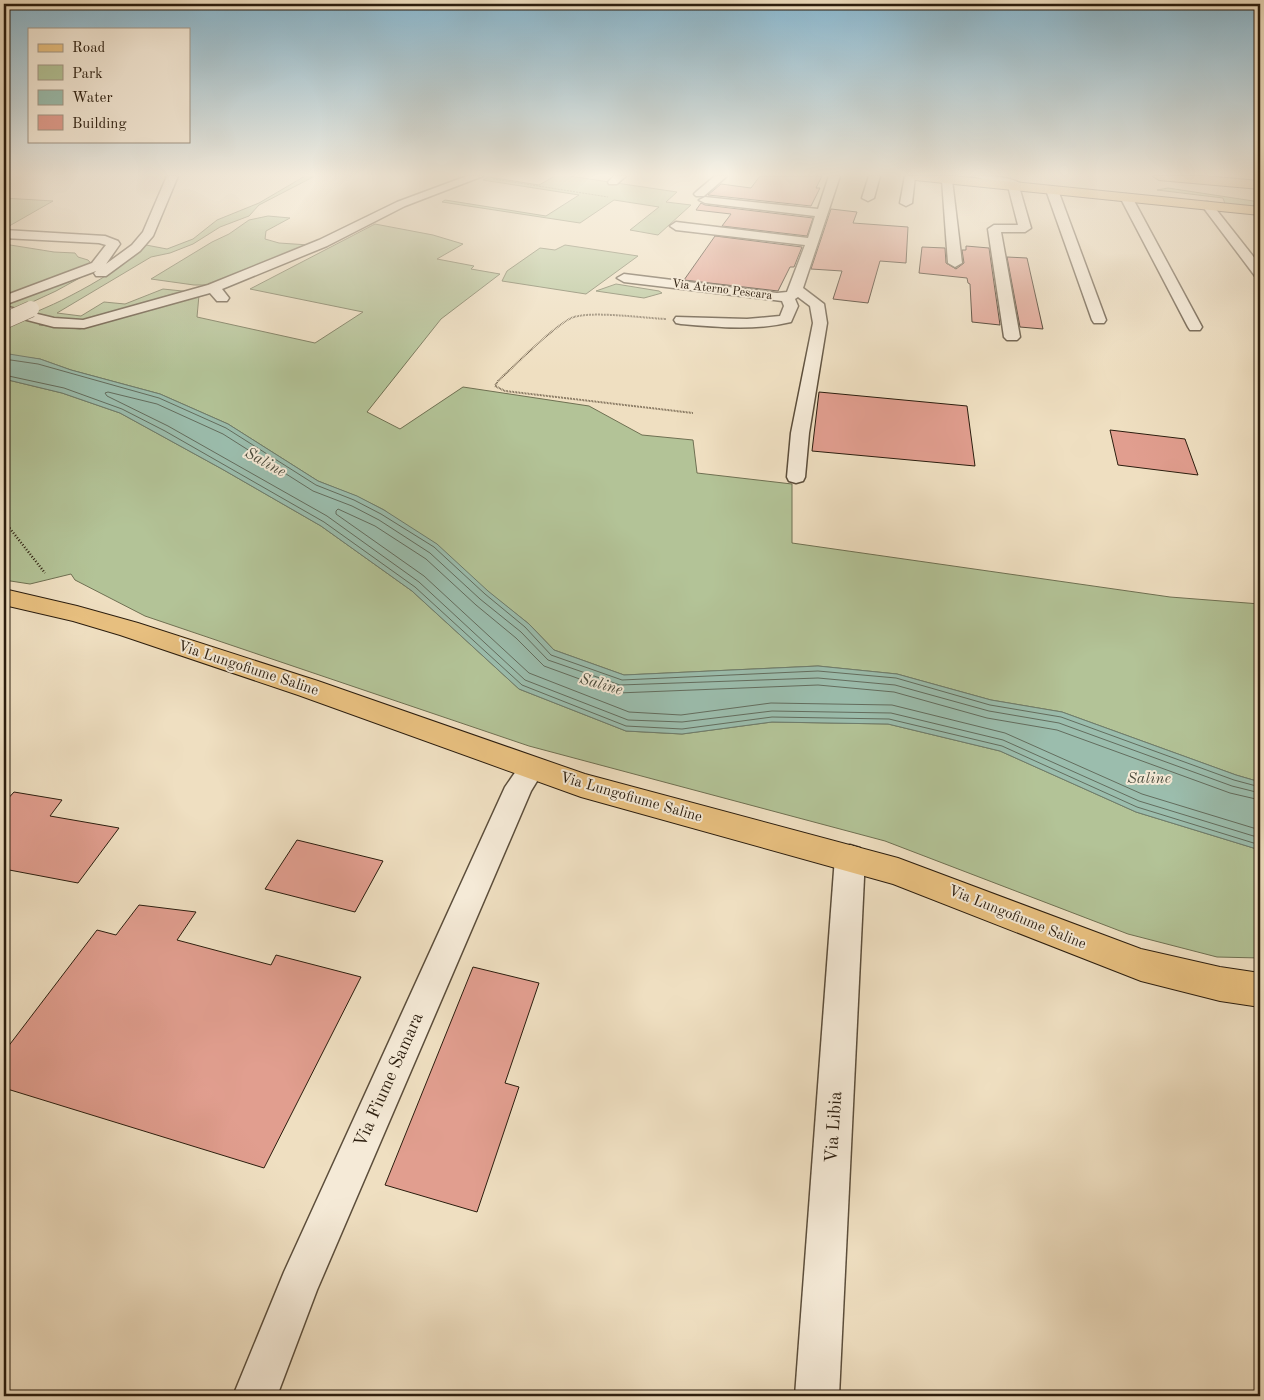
<svg xmlns="http://www.w3.org/2000/svg" width="1264" height="1400" font-family="'Old Standard TT',serif">
	<rect width="100%" height="100%" fill="#efdfc1"/>
	<filter id="stains"><feTurbulence type="fractalNoise" baseFrequency=".004" numOctaves="4"/><feColorMatrix values="0 0 0 0 .2 0 0 0 0 .09 0 0 0 0 .02 0 0 0 .5 -.17"/></filter>
	<radialGradient id="worn" r=".72"><stop offset=".6" stop-color="#630" stop-opacity="0"/><stop offset="1" stop-color="#630" stop-opacity=".3"/></radialGradient>
	<!-- green -->
	<g fill="#b3c397" stroke="#6f7052">
		<path d="M305,176h10l-56,29 -10,11 -29,11 -27,17 -23,9 -19,4 -94,56 24,3 23,-14 21,2 38,-15 29,3 -100,29 -44,-3 -9,7 41,4 119,-34 -2,22 118,26 48,-31 -113,-23 125,-65 58,11 30,9 -26,15 37,7 -3,3 29,5 -59,45 -74,93 33,17 63,-42 126,19 53,29 51,5 4,33 95,11v59l378,54 90,7v178l-24,-7 -174,-63 -71,-12 -94,-26 -79,-8 -194,9 -70,-25 -25,-26 -145,-114 -28,-14 -38,-15 -90,-57 -68,-30 -89,-24 -31,-11 -36,-4v-27c21,-13 44,-20 66,-32 27,-14 54,-30 76,-51l21,4 26,-10 24,-19 42,-17z"/>
		<path d="M555,176h14l108,16 -11,10 25,3 -33,30 -28,-5 29,-23 -45,-7 -34,23 -138,-21 3,-2 101,16 33,-21 -96,-15 6,-3 50,8z"/>
		<path d="M1168,188l92,14v5l-35,-3 -2,-6 -66,-8z"/>
		<path d="M4,198l49,3 -49,28z"/>
		<path d="M268,216l22,2 -24,13 -1,8 14,4 30,2 -93,40h-22l-43,-6 61,-37 17,-8 20,-14z"/>
		<path d="M4,244l50,8 21,1 3,4 10,3 8,9 -40,22 -52,24z"/>
		<path d="M565,245l73,11 -52,38 -84,-13 5,-10 33,-23 15,2z"/>
		<path d="M616,284l43,7 3,2 -18,5 -48,-7z"/>
		<path d="M4,379l58,14 58,20 102,56 99,57 91,65 107,98 107,42 56,3 90,-12 116,2 112,27 136,61 124,38v108l-43,-1 -89,-23 -243,-93 -356,-95 -384,-130 -70,-36 -4,-6 -41,10 -26,-4z"/>
	</g>
	<!-- water -->
	<path fill="#9bbdad" stroke="#6e7d6d" d="M9,354l31,5 31,11 89,24 68,30 90,57 39,15 27,14 53,34 51,47 41,33 25,26 70,25 194,-9 79,8 94,26 71,12 174,63 24,7v68l-124,-38 -136,-61 -112,-27 -116,-2 -90,12 -56,-3 -107,-42 -107,-98 -91,-65 -99,-57 -102,-56 -58,-20 -58,-14v-24z"/>
	<g fill="none" stroke-linecap="round" stroke-linejoin="round">
		<!-- shore -->
		<g stroke="#636d5e" stroke-width="1">
			<path d="M4,359l34,5 121,34 67,30 90,57 38,15 27,14 53,33 51,47 40,33 26,28 71,25 196,-9 78,7 94,27 71,12 173,63 26,7"/>
			<path d="M4,375l60,13 58,21 43,22 159,91 91,65 107,98 104,41 56,3 90,-12 117,2 113,27 135,61 123,38"/>
			<path d="M1260,793l-28,-7 -173,-63 -70,-12 -94,-26 -77,-7 -198,7 -72,-25 -27,-28 -41,-33 -50,-46 -51,-33 -27,-14 -39,-15 -90,-57 -66,-30 -49,-12 -3,1 2,3 61,30 159,90 92,66 106,98 103,40 54,2 90,-11 119,2 112,27 136,61 121,37"/>
			<path d="M1260,800l-30,-7 -173,-63 -70,-12 -93,-26 -76,-7 -200,8 -74,-27 -28,-28 -40,-33 -50,-46 -51,-33 -37,-17 -2,2v3l88,62 105,97 100,39 52,3 90,-12 121,2 113,28 137,61 118,36"/>
		</g>
	</g>
	<!-- building -->
	<g fill="#e19e8f" stroke="#2b1d0e">
		<path d="M760,176h62l-6,12h4l-9,18 -103,-11 13,-11 30,4z"/>
		<path d="M701,203l4,2 108,13 -6,18 -85,-10 9,-12 -35,-4z"/>
		<path d="M831,209l26,3 -4,11 55,4 -2,36 -26,-2 -12,42 -35,-4 9,-28 -31,-2z"/>
		<path d="M715,236l87,11 -8,20h-4l-12,24 -94,-11z"/>
		<path d="M966,246l23,2 11,77 -28,-3 -2,-38 -2,-1 -1,-5 -48,-5 3,-26 23,1 1,15 10,6 8,-6 -2,-13h4z"/>
		<path d="M1007,257l20,1 16,71 -23,-2z"/>
		<path d="M819,392l148,14 8,60 -163,-15z"/>
		<path d="M1110,430l75,9 13,36 -80,-10z"/>
		<path d="M14,792l48,8 -12,16 69,12 -41,55 -74,-14v-66z"/>
		<path d="M297,840l86,21 -28,51 -90,-23z"/>
		<path d="M139,905l57,7 -19,28 94,25 5,-10 85,22 -97,191 -260,-80v-36l93,-122 19,5z"/>
		<path d="M473,967l66,16 -34,100 14,4 -42,125 -92,-27z"/>
	</g>
	<g fill="none" stroke-linecap="round" stroke-linejoin="round">
		<!-- minor casing -->
		<g stroke="#5c4e3b" stroke-width="3">
			<g id="minor">
				<path d="M167,176h11l-25,60 -13,15 -34,25h-10l-2,-3 2,-2 -92,34v-9l88,-33 14,-18 -7,-2 -95,-5v-8l101,6 13,5 2,3 -14,20 26,-19 11,-13z"/>
				<path d="M467,176h16l-78,30 -78,40 -105,43 7,9 -2,3h-10l-7,-8 -126,35 -30,-1 -50,-13v-8l50,12 29,2 125,-35 111,-45 78,-38z"/>
				<path d="M614,176h12l-9,8h-8l-1,-2z"/>
				<path d="M715,176h12l-23,20h-8l-2,-2 2,-2z"/>
				<path d="M829,176h11l-37,112 21,16 3,19 -18,110 -4,44 -2,4 -7,2 -7,-2 -2,-4 4,-44 22,-110 -3,-17 -12,-9 -3,2 3,7 -7,16c-37,9 -73,5 -110,2l-5,-1 -2,-3 2,-3 71,2 33,-3 4,-10 -2,-5 -158,-19 -7,-4 7,-4 153,19 10,-1 18,-47 -129,-15 -6,-4 6,-4 132,16 7,-22 -110,-13 -6,-3 6,-3 113,12z"/>
				<path d="M869,176h11l-6,22 -6,3 -6,-3z"/>
				<path d="M905,176h10l-3,27 -6,3 -6,-3z"/>
				<path d="M972,176c16,0 40,-1 53,11l-5,3 11,38 -6,4h-24l19,105 -3,3h-10l-3,-3 -16,-108 6,-4h24l-10,-39z"/>
				<path d="M947,177l5,3 10,83 -7,4 -7,-4 -6,-83z"/>
				<path d="M1052,187l6,3 48,130 -2,3h-10l-2,-3 -46,-130z"/>
				<path d="M1126,194l6,3 70,130 -2,3h-10l-2,-3 -68,-130z"/>
				<path d="M1207,202l4,1 49,62v12l-5,-1 -52,-69 -2,-2 2,-2z"/>
				<path d="M532,758l9,3 4,7 -14,23 -214,499 -40,106h-44l51,-124 221,-485 18,-26z"/>
				<path d="M850,845l10,3 5,9 -26,539h-44l40,-539 5,-9z"/>
			</g>
		</g>
		<!-- major casing -->
		<g stroke="#2b1d0e" stroke-width="2">
			<g id="major">
				<path d="M909,176h45l306,31v8l-345,-35z"/>
				<path d="M4,589l73,17 61,17 180,58 267,93 313,84 243,91 79,18 40,6v34l-40,-6 -79,-20 -248,-97 -312,-87 -283,-102 -178,-60 -47,-14 -69,-16z"/>
			</g>
		</g>
		<!-- highway casing -->
		<g stroke="#2b1d0e" stroke-width="2">
			<path id="highway" d="M1153,176h51l56,5v8l-101,-9z"/>
		</g>
		<!-- path-far2 -->
		<path stroke="#2b1d0e" stroke-width="1" stroke-dasharray="0.5 1" stroke-linecap="butt" d="M493,179l115,18"/>
		<!-- path-far1 -->
		<path stroke="#2b1d0e" stroke-width="2" stroke-dasharray="0.5 1" stroke-linecap="butt" d="M666,319c-23,-1 -72,-8 -92,-2 -15,4 -62,51 -76,64l-3,5 10,5 188,22"/>
		<!-- path -->
		<path stroke="#2b1d0e" stroke-width="2.5" stroke-dasharray="1 2" stroke-linecap="butt" d="M4,521l41,52"/>
		<!-- minor -->
		<use href="#minor" fill="#f5ead7" fill-rule="evenodd"/>
		<!-- major -->
		<use href="#major" fill="#e8c080" fill-rule="evenodd"/>
		<!-- highway -->
		<use href="#highway" fill="#e8c080" fill-rule="evenodd"/>
		<!-- minor-bridge casing -->
		<g stroke="#5c4e3b" stroke-width="17" stroke-linecap="butt">
			<path id="minor-bridge" d="M4,321l27,-12"/>
		</g>
		<!-- minor-bridge -->
		<use href="#minor-bridge" stroke="#f5ead7" stroke-width="16"/>
	</g>
	<!-- sky -->
	<linearGradient id="sky" x2="0" y2="1"><stop stop-color="#89b8d0"/><stop offset="0.47" stop-color="#f8f1e3"/><stop offset="1" stop-color="#f8f1e3" stop-opacity="0"/></linearGradient>
	<rect width="1264" height="372" fill="url(#sky)"/>
	<g text-anchor="middle" dominant-baseline="central" stroke-width="4" stroke-linejoin="round" paint-order="stroke">
		<!-- far-street labels -->
		<g font-size="12" fill="#2b1d0e" stroke="#f5ead7">
			<text transform="translate(722 290) rotate(7)">Via Aterno Pescara</text>
		</g>
		<!-- street labels -->
		<g font-size="15" fill="#2b1d0e" stroke="#f5ead7">
			<text transform="translate(248 669) rotate(18)">Via Lungofiume Saline</text>
			<text transform="translate(631 798) rotate(16)">Via Lungofiume Saline</text>
			<text transform="translate(1017 918) rotate(22)">Via Lungofiume Saline</text>
		</g>
		<!-- water labels -->
		<g font-size="16" font-style="italic" fill="#4d4d3e" stroke="#f5ead7">
			<text transform="translate(265 463) rotate(29)">Saline</text>
			<text transform="translate(601 685) rotate(16)">Saline</text>
			<text x="1149" y="779">Saline</text>
		</g>
		<!-- near-street labels -->
		<g font-size="18" fill="#2b1d0e" stroke="#f5ead7">
			<text transform="translate(389 1080) rotate(-66)">Via Fiume Samara</text>
			<text transform="translate(834 1127) rotate(-86)">Via Libia</text>
		</g>
	</g>
	<!-- margin -->
	<rect width="1264" height="1400" fill="none" stroke="#efdfc1" stroke-width="20"/>
	<rect x="5" y="5" width="1254" height="1390" fill="none" stroke="#2b1d0e" stroke-width="2.5"/>
	<rect x="10" y="10" width="1244" height="1380" fill="none" stroke="#2b1d0e"/>
	<!-- legend -->
	<rect x="28" y="28" width="162" height="115" fill="#f5ead7" stroke="#a49887"/>
	<rect x="38" y="44" width="25" height="8" fill="#e8c080" stroke="#a49887"/>
	<text x="72" y="52" font-size="15" fill="#2b1d0e">Road</text>
	<rect x="38" y="65" width="25" height="15" fill="#b3c397" stroke="#a49887"/>
	<text x="72" y="78" font-size="15" fill="#2b1d0e">Park</text>
	<rect x="38" y="90" width="25" height="15" fill="#9bbdad" stroke="#a49887"/>
	<text x="72" y="102" font-size="15" fill="#2b1d0e">Water</text>
	<rect x="38" y="115" width="25" height="15" fill="#e19e8f" stroke="#a49887"/>
	<text x="72" y="128" font-size="15" fill="#2b1d0e">Building</text>
	<rect width="100%" height="100%" filter="url(#stains)"/>
	<rect width="100%" height="100%" fill="url(#worn)"/>
</svg>
